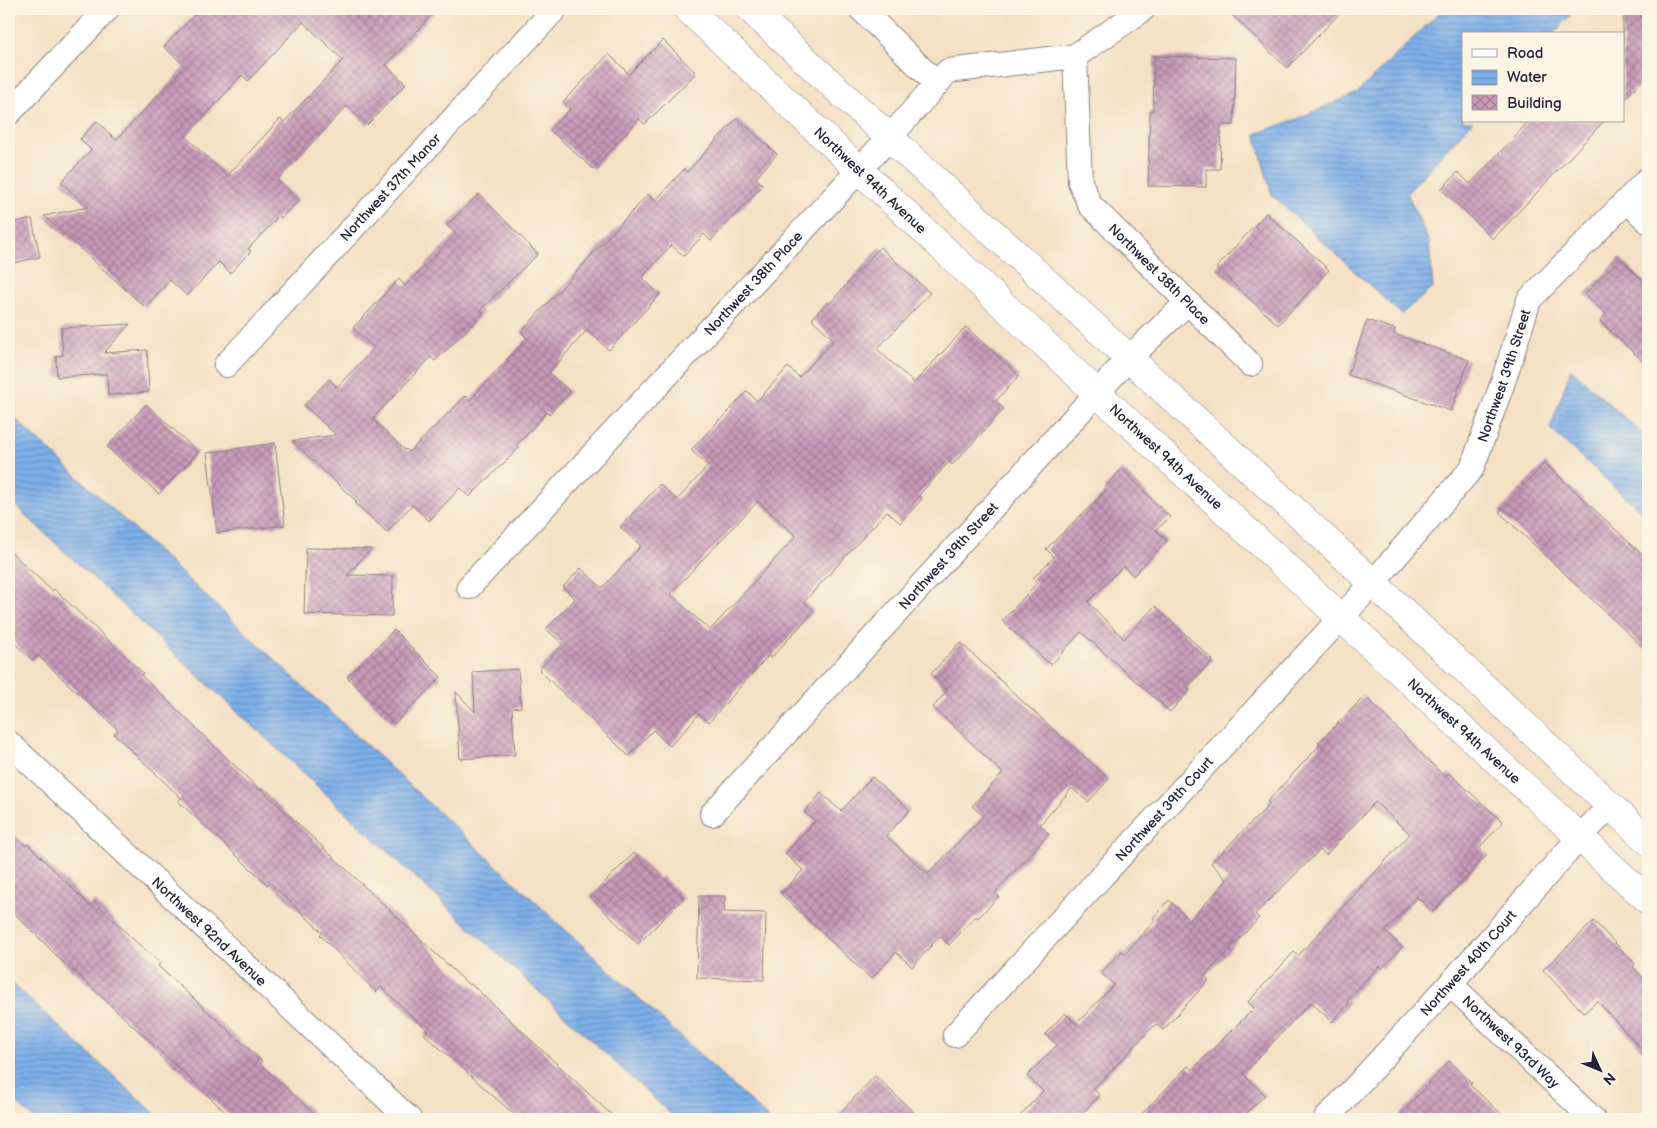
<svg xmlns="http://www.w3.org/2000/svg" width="1657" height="1128" font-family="'Balsamiq Sans',sans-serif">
	<defs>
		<pattern id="water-rules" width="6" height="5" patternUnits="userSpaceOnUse" patternTransform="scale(1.25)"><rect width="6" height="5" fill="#7dafe9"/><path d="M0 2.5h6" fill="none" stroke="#668ebe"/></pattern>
		<pattern id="building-cross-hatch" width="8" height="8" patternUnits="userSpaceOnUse" patternTransform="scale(1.25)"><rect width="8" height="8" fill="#c799b9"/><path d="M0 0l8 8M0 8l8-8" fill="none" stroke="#a17c98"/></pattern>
	</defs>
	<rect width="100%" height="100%" fill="#fcf5e5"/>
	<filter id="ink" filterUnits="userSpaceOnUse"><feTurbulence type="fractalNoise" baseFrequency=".02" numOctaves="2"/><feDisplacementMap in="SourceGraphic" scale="10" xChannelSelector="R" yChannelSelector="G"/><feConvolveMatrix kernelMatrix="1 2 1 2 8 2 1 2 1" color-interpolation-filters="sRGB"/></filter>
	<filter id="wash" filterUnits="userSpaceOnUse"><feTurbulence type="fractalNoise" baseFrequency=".0096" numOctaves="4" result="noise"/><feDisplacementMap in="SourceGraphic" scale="20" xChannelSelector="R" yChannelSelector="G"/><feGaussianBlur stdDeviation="1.12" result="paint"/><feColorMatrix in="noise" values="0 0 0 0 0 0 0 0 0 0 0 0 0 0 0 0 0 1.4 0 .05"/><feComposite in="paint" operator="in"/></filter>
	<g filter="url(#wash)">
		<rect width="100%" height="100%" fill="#f4e1c5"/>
		<!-- water -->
		<g fill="url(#water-rules)" stroke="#506892">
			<path d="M1443,9h133l-23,25h-90v87h10l-66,72 22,49 4,46 -32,26 -129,-119 -17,-61 39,-14 63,-27z"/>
			<path d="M1571,369l77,70v78l-98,-88z"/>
			<path d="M9,413l760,706h-93l-667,-619z"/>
			<path d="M9,981l152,138h-127l-25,-23z"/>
		</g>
		<g id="blocks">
			<!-- building -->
			<g fill="url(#building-cross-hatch)" fill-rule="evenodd">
				<path d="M200,9h237l-51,56 20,19 -39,41 -20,-19 -70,74 22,20 -18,18 -2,-2 -31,33 3,2 -21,22 -11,-11 -32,34 -17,-16 -25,27 -101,-91 44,-9 -27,-25 30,-32 -11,-11 17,-18 19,19 49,-52 20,-22 -21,-19zM303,22l40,38 -59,62 -4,-3 -53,57 -41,-39 56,-62 6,6z"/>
				<path d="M1226,9h118l-57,59z"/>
				<path d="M1633,9h15v65l-25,27v-82z"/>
				<path d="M663,40l33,33 -51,51 -6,-5 -46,50 -43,-39 20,-21 -7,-7 46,-48 20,20z"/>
				<path d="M1154,56l82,2 -2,67h-13l-1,44h-14v18l-58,-1 2,-75h3z"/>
				<path d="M737,118l40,36 -21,24 7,7 -52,56 -7,-7 -20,22 -13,-11 -29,33 18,16 -51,56 -22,-20 -38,43 21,19 -21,22 -2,-2 -31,34 3,2 -50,49 -9,-9 -31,33 -17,-16 -25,27 -32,-29 2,-1 -65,-61 44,-6 -32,-30 25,-26 8,8 37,-39 -21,-20 46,-49 6,7 51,-52 -9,-9 32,-31 59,60 -58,56 4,3 -49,48 -4,-4 -59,62 33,31 1,-1 3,3 57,-56 4,4 57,-62 -6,-6 127,-138 7,7 29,-32 3,3z"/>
				<path d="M1529,121h75l-111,118 -52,-50 17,-17 12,12z"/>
				<path d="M1266,213l63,57 -51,55 -62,-57z"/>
				<path d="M32,219l8,38 -31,7v-41z"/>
				<path d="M880,247l50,46 -53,56 37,34 52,-56 53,49 -23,25 8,8 -52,56 -3,-3 -30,33 3,4 -22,24 -13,-12 -83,91 10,9 -43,47 -3,-2 -59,66 -10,-8 -29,32 -17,-16 -24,26 -90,-86 24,-26 -17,-15 29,-30 -12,-12 18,-19 21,20 39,-42 -21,-19 40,-43 17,16 31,-34 -17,-16 29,-31 1,1 26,-29 10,10 31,-34 11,10 35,-37 -22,-21 15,-17 2,2zM758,501l38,35 -86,94 -40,-36z"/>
				<path d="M1620,258l28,27v81l-48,-45 6,-7 -21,-20z"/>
				<path d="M1367,320l28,9 -1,5 75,26 -18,51 -103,-36z"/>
				<path d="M130,324l-26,29 43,-3 2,42 -41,3 -1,-21 -50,3 -1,-21 7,-1 -2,-27z"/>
				<path d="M146,404l52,48 -39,42 -52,-47z"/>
				<path d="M275,443l10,82 -68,8 -10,-80z"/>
				<path d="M1545,463l103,97v92l-149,-140z"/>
				<path d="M1122,469l48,48 -14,13 11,11 -34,35 -10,-10 -35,36 36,37 31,-33 58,54 -26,28 3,2 -20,22 -89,-80 -30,33 -49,-44 35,-38 -5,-4 22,-22 -8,-8 60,-58 -2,-3z"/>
				<path d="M306,548l65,1 -24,26 46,1 -1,40 -88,-2z"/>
				<path d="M9,550l43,41 2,-2 89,84 -2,2 119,115 1,-1 208,196 2,-1 145,135h-97l-95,-85 4,-3 -47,-44 -5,5 -56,-57 2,-3 -52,-49 -2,2 -90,-84 3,-3 -67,-64 4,-4 -80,-74 -5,5 -24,-23z"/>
				<path d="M394,630l47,47 -47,47 -47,-47z"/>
				<path d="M960,642l61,58 88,79 -21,23 -16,-14 -32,37 9,9 -54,59 4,3 -21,22 -2,-2 -27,29 -9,-9 -28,31 -16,-15 -25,27 -90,-85 22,-24 -18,-16 30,-33 -11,-9 17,-19 20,18 31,-34 38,33 -24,26 42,38 55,-58 -11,-10 31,-33 -70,-66 15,-17 -17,-16z"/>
				<path d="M518,669l3,38 -9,1 3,47 -55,4 -4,-67 19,20 -2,-40z"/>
				<path d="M1365,696l80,81 4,-4 54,49 -24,26 8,7 -54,57 -16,-15 -32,34 17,16 -20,22 -3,-3 -32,35 2,2 -17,19 -21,-20 -68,72 22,21 -24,24h-104l51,-53 4,4 62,-62 -6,-6 46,-50 4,4 112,-122 -35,-32 -49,53 -6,-5 -65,64 4,4 -54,58 4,4 -46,50 -7,-6 -63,65 7,6 -23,24h-60l26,-28 -16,-15 30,-31 -12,-11 20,-21 11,11 38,-39 -13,-12 21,-22 3,3 30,-34 -2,-2 16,-18 21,20 37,-40 -16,-17 59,-59 -3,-2 53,-57 -2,-2z"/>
				<path d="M9,830l17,16 2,-2 62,62 4,-5 40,39 26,23 -2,3 104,95 -2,3 60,55h-87l-159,-148 -1,1 -64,-64z"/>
				<path d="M634,853l25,26 3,-3 22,22 -46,46 -48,-47z"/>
				<path d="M699,896h26l-1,16 42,1 -2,67 -67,-2z"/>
				<path d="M1594,921l41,43 -2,3 15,16v73l-51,-55 -13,12 -41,-43z"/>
				<path d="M1449,1061l23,22 -2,2 37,34h-111z"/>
				<path d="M875,1076l46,43h-87z"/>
			</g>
		</g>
	</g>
	<g filter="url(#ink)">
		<use href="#blocks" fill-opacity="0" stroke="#8b8280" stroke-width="1"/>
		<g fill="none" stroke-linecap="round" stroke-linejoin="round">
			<!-- minor casing -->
			<g stroke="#8b8280" stroke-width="26">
				<g id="minor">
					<path d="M861,9l76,75"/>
					<path id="s1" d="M1075,56l5,126 10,23 160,159"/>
					<path d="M9,113l98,-104"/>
					<path d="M1627,201l21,20"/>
					<path id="s2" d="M226,365l329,-356"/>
					<path id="s3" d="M469,587l421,-450 58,-66 127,-15 63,-43 5,-4"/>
					<path id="s4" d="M9,743l400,376"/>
					<path id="s5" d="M712,814l417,-456 59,-56"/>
					<path id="s6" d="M1450,984l143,135"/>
					<path id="s7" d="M955,1035l418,-452 99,-115 31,-86 26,-82 119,-121"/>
					<path id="s8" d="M1326,1119l124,-135 130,-147 31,-32"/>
				</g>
			</g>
			<!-- tertiary casing -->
			<g stroke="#8b8280" stroke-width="29">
				<g id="tertiary">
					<path id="s9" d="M688,9l409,384 551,507"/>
					<path d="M750,9l623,574 275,258"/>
				</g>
			</g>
			<!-- minor -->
			<use href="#minor" stroke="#fff" stroke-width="24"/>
			<!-- tertiary -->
			<use href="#tertiary" stroke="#fff" stroke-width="28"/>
		</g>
	</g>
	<g text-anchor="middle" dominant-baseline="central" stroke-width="4" stroke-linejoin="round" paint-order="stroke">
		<!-- street labels -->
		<g font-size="14" fill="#22223b" stroke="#fcf5e5">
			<text stroke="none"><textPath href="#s9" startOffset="250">Northwest 94th Avenue</textPath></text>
			<text stroke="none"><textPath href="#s2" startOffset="242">Northwest 37th Manor</textPath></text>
			<text stroke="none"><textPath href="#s1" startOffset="249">Northwest 38th Place</textPath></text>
			<text stroke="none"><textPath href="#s3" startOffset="416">Northwest 38th Place</textPath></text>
			<text stroke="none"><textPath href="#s7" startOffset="865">Northwest 39th Street</textPath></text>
			<text stroke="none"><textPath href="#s9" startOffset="655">Northwest 94th Avenue</textPath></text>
			<text stroke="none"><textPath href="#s5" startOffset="350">Northwest 39th Street</textPath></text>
			<text stroke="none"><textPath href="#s9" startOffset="1060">Northwest 94th Avenue</textPath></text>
			<text stroke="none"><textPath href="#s7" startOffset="308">Northwest 39th Court</textPath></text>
			<text stroke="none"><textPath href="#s4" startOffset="275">Northwest 92nd Avenue</textPath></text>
			<text stroke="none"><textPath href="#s8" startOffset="211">Northwest 40th Court</textPath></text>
			<text stroke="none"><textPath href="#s6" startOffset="84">Northwest 93rd Way</textPath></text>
		</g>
	</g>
	<!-- margin -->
	<rect width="1657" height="1128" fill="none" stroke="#fcf5e5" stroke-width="30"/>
	<!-- legend -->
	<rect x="1462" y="32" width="162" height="90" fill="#fcf5e5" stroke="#a5a1a1"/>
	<rect x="1472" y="49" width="25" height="8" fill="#ffffff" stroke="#a5a1a1"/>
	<text x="1507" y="58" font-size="15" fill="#22223b">Road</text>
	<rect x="1472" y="70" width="25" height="15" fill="url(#water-rules)" stroke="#a5a1a1"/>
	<text x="1507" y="82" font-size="15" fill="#22223b">Water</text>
	<rect x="1472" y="95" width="25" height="15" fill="url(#building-cross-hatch)" stroke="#a5a1a1"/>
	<text x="1507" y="108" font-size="15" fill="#22223b">Building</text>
	<!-- north arrow -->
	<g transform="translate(1600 1070) rotate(134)" stroke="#fcf5e5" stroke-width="4" paint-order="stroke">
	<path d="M0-4L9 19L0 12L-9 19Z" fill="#22223b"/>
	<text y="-8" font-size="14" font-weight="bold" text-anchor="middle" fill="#22223b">N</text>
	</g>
</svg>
